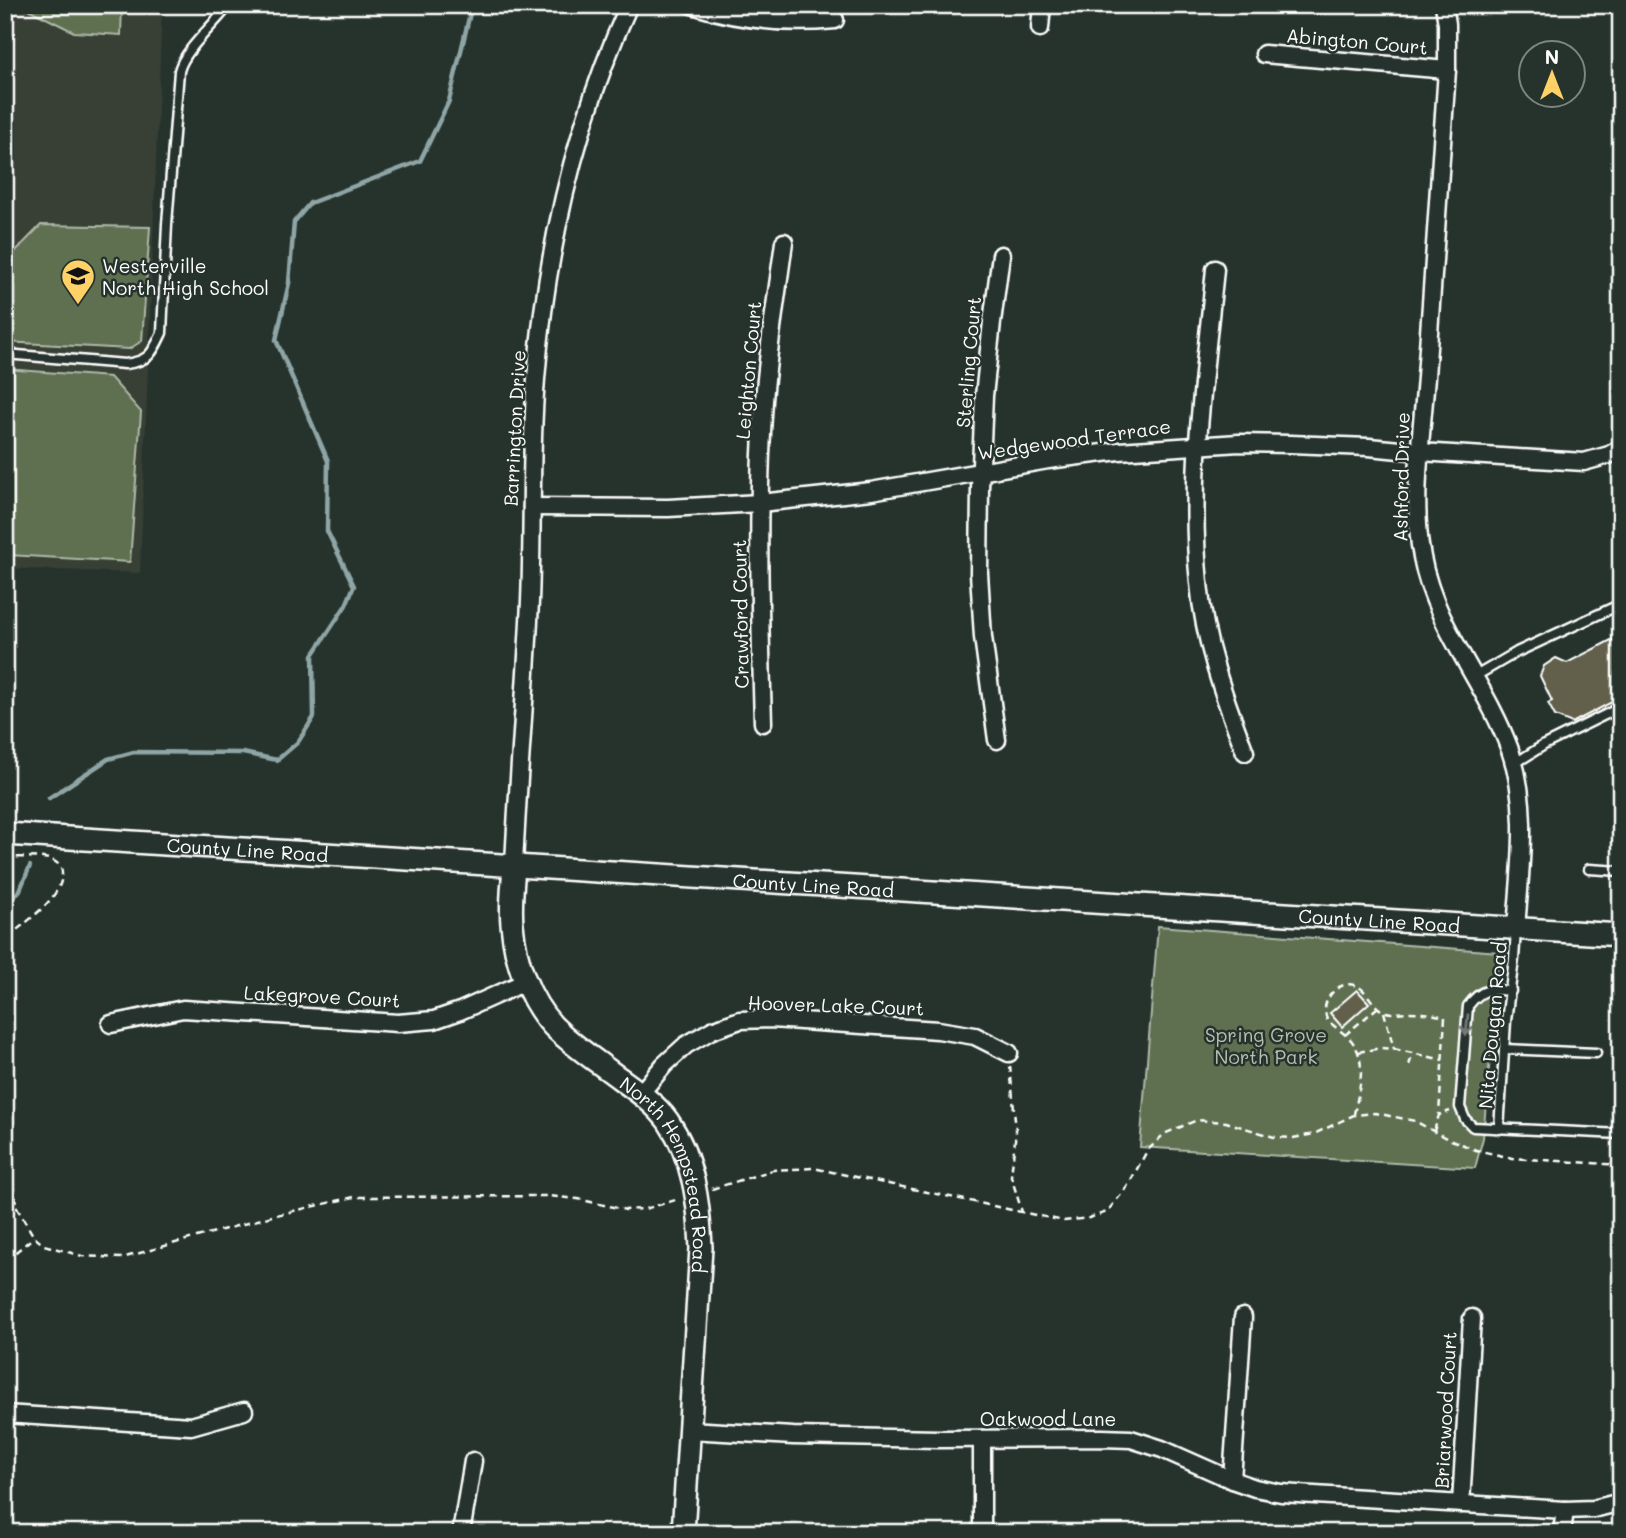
<svg xmlns="http://www.w3.org/2000/svg" width="1626" height="1538" font-family="Mali,sans-serif">
	<rect width="100%" height="100%" fill="#26332d"/>
	<filter id="ink" filterUnits="userSpaceOnUse"><feTurbulence type="fractalNoise" baseFrequency=".0143" numOctaves="2"/><feDisplacementMap in="SourceGraphic" scale="14" xChannelSelector="R" yChannelSelector="G"/><feConvolveMatrix kernelMatrix="1 2 1 2 8 2 1 2 1" color-interpolation-filters="sRGB"/></filter>
	<g filter="url(#ink)">
		<!-- built -->
		<path fill="#384036" d="M5,5h157l-22,568 -135,-5z"/>
		<!-- green -->
		<g fill="#5f7051" stroke="#afb8a8" stroke-width="2">
			<path d="M20,5h102l-1,30 -47,-3z"/>
			<path d="M5,61l8,72 -8,101z"/>
			<path d="M41,225l109,2 -8,114 -13,8 -124,-7v-80z"/>
			<path d="M5,369l105,8 31,35 -11,150 -122,-7 -3,-2z"/>
			<path d="M1158,926l341,26 -16,186 -8,30 -335,-21z"/>
		</g>
		<g fill="none" stroke-linecap="round" stroke-linejoin="round">
			<!-- stream -->
			<g stroke="#90a6a6" stroke-width="4.5">
				<path d="M49,798l59,-39 26,-7 109,1 34,7 21,-18 16,-25 -1,-62 33,-50 8,-19 -27,-55 1,-70 -52,-121 13,-57 5,-61 16,-19 110,-42 29,-60 23,-96"/>
				<path d="M5,907l15,-17 10,-24"/>
			</g>
		</g>
		<!-- building -->
		<g fill="#62604c" stroke="#fff" stroke-width="2">
			<path d="M1621,635v55l-6,3 -3,9 -40,21 -17,-7 -7,-13 4,-2 -12,-25 4,-10 12,-8 11,5z"/>
			<path d="M1357,990l12,13 -27,24 -12,-14z"/>
		</g>
		<g fill="none" stroke-linecap="round" stroke-linejoin="round">
			<!-- lane casing -->
			<g stroke="#fff" stroke-width="13">
				<g id="lane">
					<path d="M5,354l120,10c24,-3 27,-10 37,-31l5,-109 12,-153c5,-21 37,-48 50,-66"/>
					<path d="M1474,677l43,-25 104,-48"/>
					<path d="M1514,764l30,-19 77,-38"/>
					<path d="M1589,869l32,2"/>
					<path d="M1511,991c-22,-2 -29,-3 -43,15l-8,101 5,12 8,8 148,7"/>
					<path d="M1504,1049l92,4"/>
					<path d="M1499,1129l7,-108 8,-62 2,-29"/>
				</g>
			</g>
			<!-- street casing -->
			<g stroke="#fff" stroke-width="21">
				<g id="street">
					<path d="M692,5c47,15 94,20 143,15"/>
					<path d="M1444,5l3,19v46c-7,102 -14,205 -21,307 -4,56 -15,126 -4,180 13,71 64,126 88,193 20,57 10,119 6,179"/>
					<path d="M1040,28l2,-23"/>
					<path d="M1264,54l183,16"/>
					<path d="M1215,269c-10,104 -27,209 -16,314 5,59 25,114 46,169"/>
					<path d="M532,507l136,1 92,-5 111,-12 177,-31 71,-9 120,-8 51,1 79,3 51,5 164,10 25,-7 12,-7"/>
					<path d="M763,723c-3,-107 -7,-215 1,-322 4,-53 13,-106 20,-159"/>
					<path d="M997,740l-14,-103 -4,-64 1,-85 4,-92 8,-74 9,-67"/>
					<path d="M514,865c4,-88 12,-176 16,-264 3,-74 0,-148 6,-222 10,-128 40,-257 93,-374"/>
					<path d="M111,1024l72,-15 215,14 36,-3 26,-9 65,-29"/>
					<path d="M640,1094l24,-29 22,-20 26,-15 28,-10 31,-1 167,11 37,6 34,17"/>
					<path d="M5,1414l186,12 53,-15"/>
					<path d="M689,1430l104,6 145,3 164,-1 29,1 31,10 70,31 23,8 26,5 284,17 28,-1 28,-7"/>
					<path d="M982,1439v94"/>
					<path d="M1232,1480l11,-163"/>
					<path d="M1461,1504l11,-186"/>
					<path d="M461,1533l12,-72"/>
					<path d="M1562,1533l3,-23"/>
				</g>
			</g>
			<!-- secondary casing -->
			<g stroke="#fff" stroke-width="26">
				<g id="secondary">
					<path id="s1" d="M5,834l1616,101"/>
					<path id="s2" d="M514,865c-1,19 -4,39 -2,59 3,36 16,75 41,102 16,16 36,30 54,43 21,16 46,31 61,52 26,38 31,83 33,127l-18,285"/>
				</g>
			</g>
			<!-- path -->
			<g stroke="#fff" stroke-width="2.5" stroke-dasharray="7 5" stroke-linecap="butt">
				<path d="M5,857c14,1 31,-1 44,2 8,2 14,8 13,16 -1,25 -40,49 -57,65"/>
				<path d="M1384,1012l10,37"/>
				<path d="M1345,1035l32,-27"/>
				<path d="M1358,1052l23,-4 13,1 49,11"/>
				<path d="M1409,1065l4,-11"/>
				<path d="M1010,1066l6,65 -5,45 11,36"/>
				<path d="M1354,1114c5,-24 15,-56 -5,-76 -7,-6 -15,-12 -22,-18 -1,-4 -2,-7 -2,-11 0,-13 15,-28 29,-24 15,4 17,23 32,27 7,2 15,0 22,0 13,0 25,2 37,5l-6,98"/>
				<path d="M1434,1131l5,-16 11,-4"/>
				<path d="M5,1148l12,60 17,29 10,8 38,11 40,2 150,-42 82,-19 194,-1 30,3 48,11 19,-1 34,-10"/>
				<path d="M712,1189l61,-19 40,-2 251,53 25,-3 18,-6 20,-25 20,-36 17,-17 33,-14 29,2 48,15 19,1 21,-4 40,-19 21,-2 40,8 29,16 32,13 36,8 109,7"/>
				<path d="M5,1258l6,-2 23,-19"/>
			</g>
			<!-- lane -->
			<use href="#lane" stroke="#26332d" stroke-width="8"/>
			<!-- street -->
			<use href="#street" stroke="#26332d" stroke-width="16"/>
			<!-- secondary -->
			<use href="#secondary" stroke="#26332d" stroke-width="21"/>
		</g>
		<!-- one-way arrows -->
		<defs><path id="oneway-shaft" d="M-6 0H5M1.5-3L5.5 0L1.5 3" fill="none" stroke-width="1.6" stroke-linecap="round" stroke-linejoin="round" transform="scale(1.75)"/></defs>
		<use stroke="#727a76" href="#oneway-shaft" transform="translate(1467 1025) rotate(95)"/>
	</g>
	<!-- icons -->
	<defs>
		<g id="school-pin" transform="scale(1.75)"><path d="M0 17L-7.5 6A9.5 9.5 0 1 1 7.5 6Z" fill="#ffd166" stroke="#26332d"/><path d="M0-5L7-2L0 1L-7-2ZM-4 1L0 2.5L4 1V4Q0 6-4 4Z" fill="#111"/></g>
	</defs>
	<g fill-rule="evenodd">
		<use href="#school-pin" x="78" y="276"/>
	</g>
	<g text-anchor="middle" dominant-baseline="central" stroke-width="5" stroke-linejoin="round" paint-order="stroke">
		<!-- street labels -->
		<g font-size="19" fill="#fff" stroke="#26332d">
			<text transform="translate(1357 41) rotate(5)">Abington Court</text>
			<text transform="translate(968 362) rotate(-85)">Sterling Court</text>
			<text transform="translate(748 370) rotate(-85)">Leighton Court</text>
			<text transform="translate(514 428) rotate(-87)">Barrington Drive</text>
			<text transform="translate(1074 439) rotate(-8)">Wedgewood Terrace</text>
			<text transform="translate(1401 477) rotate(-89)">Ashford Drive</text>
			<text transform="translate(740 614) rotate(-91)">Crawford Court</text>
			<text stroke="none"><textPath href="#s1" startOffset="243">County Line Road</textPath></text>
			<text stroke="none"><textPath href="#s1" startOffset="810">County Line Road</textPath></text>
			<text stroke="none"><textPath href="#s1" startOffset="1377">County Line Road</textPath></text>
			<text transform="translate(322 996) rotate(3)">Lakegrove Court</text>
			<text transform="translate(836 1005) rotate(2)">Hoover Lake Court</text>
			<text transform="translate(1492 1025) rotate(-85)">Nita Dougan Road</text>
			<text stroke="none"><textPath href="#s2" startOffset="369">North Hempstead Road</textPath></text>
			<text transform="translate(1445 1410) rotate(-87)">Briarwood Court</text>
			<text x="1048" y="1418">Oakwood Lane</text>
		</g>
		<!-- poi labels -->
		<g font-size="19" fill="#fff" stroke="#26332d" text-anchor="start">
			<text x="102" y="265">Westerville<tspan x="102" dy="22">North High School</tspan></text>
		</g>
		<!-- park labels -->
		<g font-size="19" fill="#b7bfb1" stroke="#26332d">
			<text x="1266" y="1034">Spring Grove<tspan x="1266" dy="22">North Park</tspan></text>
		</g>
	</g>
	<!-- margin -->
	<rect width="1626" height="1538" fill="none" stroke="#26332d" stroke-width="28"/>
	<rect x="14" y="14" width="1598" height="1510" fill="none" stroke="#fff" stroke-width="2.5" filter="url(#ink)"/>
	<!-- north arrow -->
	<g transform="translate(1552 74)"><circle r="33" fill="#26332d" stroke="#7d8581" stroke-width="2"/>
	<path d="M0-5L12 26L0 18L-12 26Z" fill="#ffd166"/>
	<text y="-10" font-size="19" font-weight="bold" text-anchor="middle" fill="#ffffff">N</text>
	</g>
</svg>
